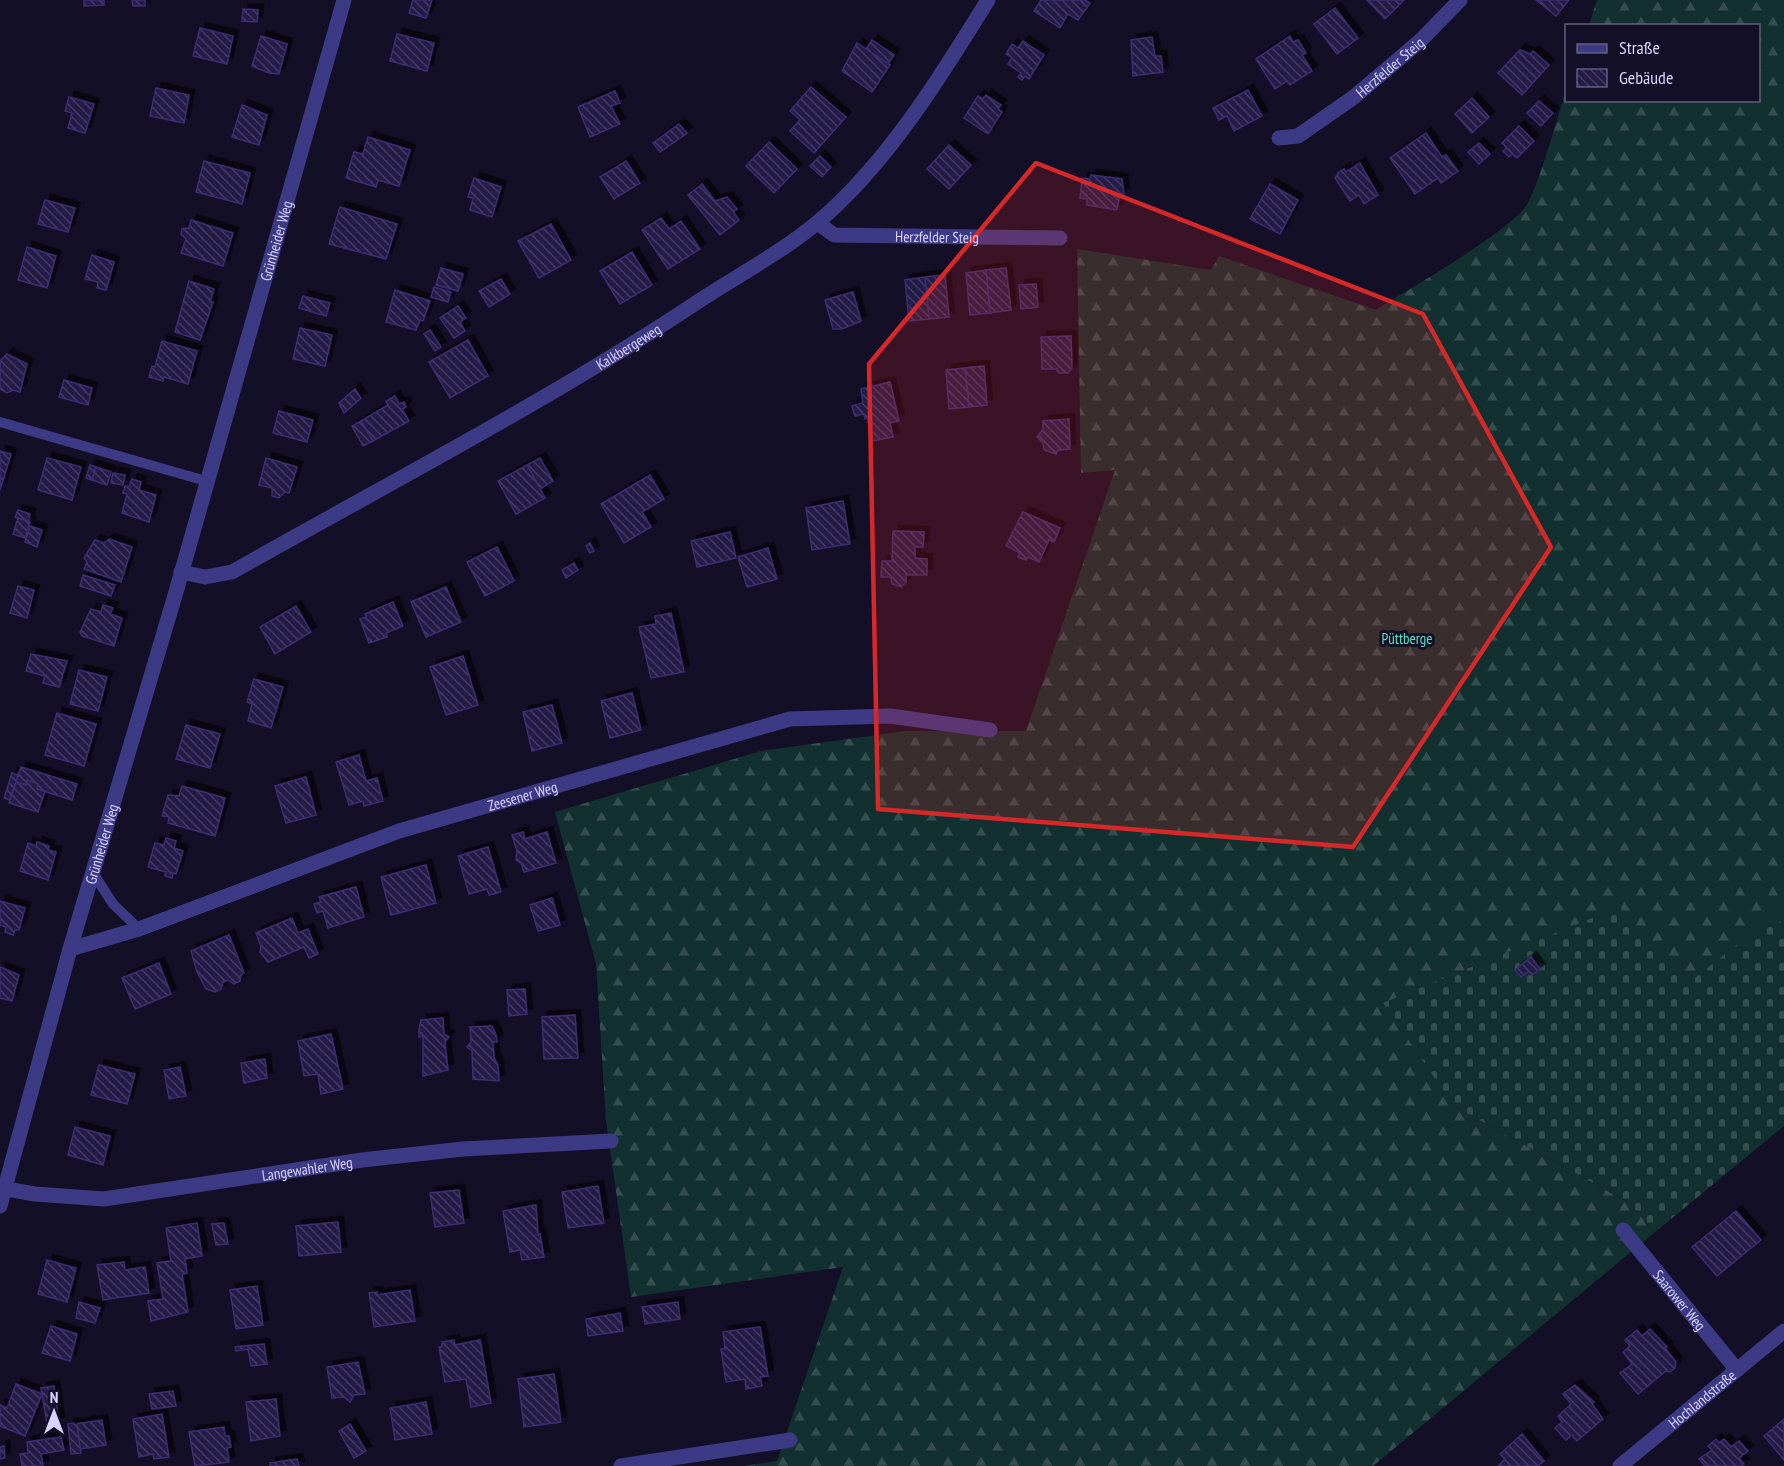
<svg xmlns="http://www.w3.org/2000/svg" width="1784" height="1466" font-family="'PT Sans Narrow',sans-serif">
	<defs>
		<pattern id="forest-firs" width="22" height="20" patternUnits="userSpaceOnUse" patternTransform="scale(1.5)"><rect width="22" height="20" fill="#12302f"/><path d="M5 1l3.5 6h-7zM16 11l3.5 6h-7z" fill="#344d4e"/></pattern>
		<pattern id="cemetery-stones" width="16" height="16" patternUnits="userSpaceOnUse" patternTransform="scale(1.5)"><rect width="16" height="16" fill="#12302f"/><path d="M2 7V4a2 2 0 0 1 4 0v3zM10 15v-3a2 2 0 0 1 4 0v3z" fill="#344d4e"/></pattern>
		<pattern id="building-back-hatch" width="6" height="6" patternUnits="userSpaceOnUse" patternTransform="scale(1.5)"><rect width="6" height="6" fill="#241b47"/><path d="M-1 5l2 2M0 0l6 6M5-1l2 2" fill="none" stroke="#433b63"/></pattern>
		<filter id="shadow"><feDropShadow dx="5.5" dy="-5.5" stdDeviation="0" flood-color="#0009"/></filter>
	</defs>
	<rect width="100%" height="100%" fill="#130f26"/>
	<!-- forest -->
	<path fill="url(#forest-firs)" d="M1597,0h187v927l-10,-11 -89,71 -231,119 177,98 23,29 -281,233h-629l33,-5 66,-194 -212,30 -25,-176 -10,-157 -41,-152 206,-61 145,-20h120l89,-261 -34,3 -4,-224 134,21 8,-14 157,54c28,-18 140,-82 152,-107 15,-31 27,-79 38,-112v9h192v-74l-169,-1z"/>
	<!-- cemetery -->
	<path fill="url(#cemetery-stones)" d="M1619,907l66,79 89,-71 10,12v199l-130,107 -23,-29 -177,-98 -71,-103z"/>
	<!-- building -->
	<g fill="url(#building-back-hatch)" stroke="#3b2d73" stroke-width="1.5" filter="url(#shadow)">
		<path d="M84,0h20v5l-20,1z"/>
		<path d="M132,0h13v6h-12z"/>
		<path d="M413,0h19l-6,18 -17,-5z"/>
		<path d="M1041,0h44l5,3 -12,17 -10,-6 -8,14 -26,-17z"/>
		<path d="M1367,0h37l-19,19z"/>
		<path d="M1536,0h33l-13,16z"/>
		<path d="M1335,8l23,30 -21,16 -23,-30z"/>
		<path d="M243,9l15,1 -1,12 -15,-1z"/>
		<path d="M200,28l33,8 -6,28 -34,-8z"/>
		<path d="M397,34l37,9 -7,28 -37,-10z"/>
		<path d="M261,36l26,8 -8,30 -10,-1 -17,-7z"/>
		<path d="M1290,36l3,6 5,-2 8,13 -4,2 10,16 -22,14 -3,-4 -12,8 -19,-30z"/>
		<path d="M1152,37l3,19h6l2,16 -30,4 -2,-36z"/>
		<path d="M872,40l22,15 -6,9 -22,-15z"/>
		<path d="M1023,41l21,14 -15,24 -4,-3 -3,4 -4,-3 3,-4 -13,-9 4,-6 -6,-4 6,-10 6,4z"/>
		<path d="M857,43l33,22 -18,27 -30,-21z"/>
		<path d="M1520,50l10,4 3,-3 16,14 -27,30 -24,-22z"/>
		<path d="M811,87l35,30 -32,36 -24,-22 10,-11 -10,-9z"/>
		<path d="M156,88l33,7 -5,28 -34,-7z"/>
		<path d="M1248,90l14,26 -28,15 -7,-15 -8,4 -6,-12z"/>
		<path d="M615,91l5,12 -9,3 9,18 -30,13 -12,-30z"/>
		<path d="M986,95l15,10 -3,4 4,3 -14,22 -24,-16 14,-22 5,3z"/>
		<path d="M69,97l25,7 -9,29 -17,-5 4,-15 -7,-2z"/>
		<path d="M1472,98l17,19 -17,16 -17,-19z"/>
		<path d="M1539,101l14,12 -12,13 -14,-13z"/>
		<path d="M242,105l25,10 -8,30 -27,-8z"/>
		<path d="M679,124l8,9 -27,19 -7,-9z"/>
		<path d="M1519,126l15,15 -17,17 -5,-4 -3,3 -6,-6 4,-3 -5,-5z"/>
		<path d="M1426,133l16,24 4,-2 12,16 -17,12 -3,-5 -23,16 -25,-36z"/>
		<path d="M368,137l42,13 -11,36 -21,-6 -2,7 -30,-9 8,-26 9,2z"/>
		<path d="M769,142l28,27 -23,24 -28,-27z"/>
		<path d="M1479,143l11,11 -11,10 -11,-12z"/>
		<path d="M949,145l22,20 -22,24 -22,-20z"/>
		<path d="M820,156l11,11 -9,10 -12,-11z"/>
		<path d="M204,161l46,12 -8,31 -46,-12z"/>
		<path d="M626,161l14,22 -26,16 -14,-22z"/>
		<path d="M1360,163l18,32 -14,9 -5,-9 -9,6 -15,-23 3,-5 6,-4 2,3z"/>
		<path d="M1091,175l31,4 2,15h-4l-3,16 -30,-5v-6l-7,-1 2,-20 8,1z"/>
		<path d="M474,178l27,9 -9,30 -22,-7 3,-12 -5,-1z"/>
		<path d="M702,184l13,17 12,-4 10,12 -4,3 6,8 -19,15 -32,-40z"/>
		<path d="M1270,184l28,16 -18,34 -30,-15z"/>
		<path d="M45,200l30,8 -7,24 -30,-8z"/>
		<path d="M340,207l57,17 -11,35 -57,-15z"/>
		<path d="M661,218l8,11 12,-8 19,28 -32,20 -26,-39z"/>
		<path d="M191,220l42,13 -10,33 -42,-13 5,-14 -5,-5 1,-5 7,-1z"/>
		<path d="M551,224l20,36 -32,18 -21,-37z"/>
		<path d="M27,247l29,9 -9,32 -29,-8z"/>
		<path d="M632,252l20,33 -32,19 -20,-33z"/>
		<path d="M92,255l22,7 -8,28 -9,-2 1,-6 -13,-3z"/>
		<path d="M441,268l22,6 -5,17 -22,-6z"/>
		<path d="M1006,268l5,42 -21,3 -4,-43z"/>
		<path d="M986,270l4,43 -20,2 -4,-42z"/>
		<path d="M945,275l4,42 -20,2 -4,-42z"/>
		<path d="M925,277l4,42 -20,2 -4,-41z"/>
		<path d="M501,279l9,15 -21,13 -10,-16z"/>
		<path d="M189,281l25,8 -4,13h3l-13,38 -25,-8z"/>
		<path d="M1036,284l2,23 -17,2 -2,-24z"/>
		<path d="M434,287l17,5 -3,10 -17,-5z"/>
		<path d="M395,290l35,11 -7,20 -3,-1 -4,10 -30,-8z"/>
		<path d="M853,292l8,29 -19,8h-9l-8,-29z"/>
		<path d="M303,296l27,7 -4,13 -27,-8z"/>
		<path d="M458,306l8,12 -6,4 5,9 -11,7 -14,-20z"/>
		<path d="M300,328l32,7 -7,31 -32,-7z"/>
		<path d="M430,330l11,17 -6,4 -11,-17z"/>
		<path d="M1071,336l1,32 -4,5h-9l-3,-4h-14l-1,-32z"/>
		<path d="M468,340l20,36 -38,22 -21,-36z"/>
		<path d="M162,341l35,10 -9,33 -24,-7 -1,4 -14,-4 3,-11 3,1z"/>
		<path d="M7,354l20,10 -7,28 -7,-2 -6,3 -7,-4v-28z"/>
		<path d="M984,366l3,39 -18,2 -4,-39z"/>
		<path d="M965,368l4,39 -20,2 -3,-39z"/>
		<path d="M64,380l28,8 -4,17 -29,-8z"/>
		<path d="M890,382l9,39 -9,2 3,14 -20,4 -6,-23 -2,1 -1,-5 -9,2 -3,-10 11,-3 -2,-14z"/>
		<path d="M355,389l6,9 -17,15 -5,-10z"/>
		<path d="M395,396l4,8 5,-2 2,5 -4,2 7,12 -36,20 -12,-20 27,-16 -2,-4z"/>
		<path d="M279,411l34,9 -6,22 -34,-9z"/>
		<path d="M1069,419l1,30 -12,1 -2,4 -12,-4 -1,-7 -6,-6 6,-8v-8z"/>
		<path d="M361,421l12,20 -10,5 -11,-20z"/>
		<path d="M0,451l11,3 -11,36z"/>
		<path d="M47,458l34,9 -9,33 -34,-10z"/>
		<path d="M266,458l31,9 -8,26 -4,-1 -6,6 -7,-2v-8l-13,-3z"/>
		<path d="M540,458l13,23 -13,8 -13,-24z"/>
		<path d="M90,465l6,2 -4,13 -6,-2z"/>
		<path d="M527,465l18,33 -29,16 -18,-33z"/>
		<path d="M96,467l15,5 -4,13 -15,-5z"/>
		<path d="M113,473l12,2 -2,10 -12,-2z"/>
		<path d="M650,475l14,24 -22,13 9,15 -27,16 -23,-39z"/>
		<path d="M132,479l9,3 -2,8 17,5 -7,27 -27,-9 5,-19 -4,-1 2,-7 4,1z"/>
		<path d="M843,501l7,43 -38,6 -6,-42z"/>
		<path d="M18,510l12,4 -2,8 -13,-5z"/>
		<path d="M1023,512l37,16 -6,14 -5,-2 -10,22 -11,-5 -2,3 -8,-3 2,-4 -14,-7z"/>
		<path d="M18,518l12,4 -5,16 -12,-4z"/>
		<path d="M30,526l12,4 -5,17 -12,-5z"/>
		<path d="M893,531l31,1 -1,15h-8v11l12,1v16h-21v7l-5,5 -9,-3 -1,-7h-10l1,-16h10z"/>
		<path d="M730,532l6,26 -39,9 -6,-26z"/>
		<path d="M109,539l23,8 -11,35 -37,-13 3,-7 -3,-4 11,-18 9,3z"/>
		<path d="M590,543l4,8 -4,2 -4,-7z"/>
		<path d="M497,547l17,34 -29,15 -18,-34z"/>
		<path d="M768,548l9,31 -30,8 -9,-30z"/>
		<path d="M574,563l4,7 -12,8 -4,-8z"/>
		<path d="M83,575l32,10 -4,11 -31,-10z"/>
		<path d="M18,586l16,4 -7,28 -17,-5z"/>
		<path d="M446,587l15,35 -35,15 -15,-35z"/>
		<path d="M393,602l10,24 -17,7 1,4 -18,6 -9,-24 6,-2 -1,-3z"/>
		<path d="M103,605l10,3 -3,6 12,4 -8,28 -32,-10 -2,-4 11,-23 10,3z"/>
		<path d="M296,606l15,26 -36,22 -15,-27z"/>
		<path d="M671,613l13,59 -33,6 -12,-51 17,-3 -1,-8z"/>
		<path d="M31,654l36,7 -8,26 -16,-4 2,-7 -19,-5z"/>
		<path d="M463,656l15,49 -32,10 -16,-48z"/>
		<path d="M79,670l28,7 -9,34 -28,-7z"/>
		<path d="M254,679l29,8 -12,41 -23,-7 4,-17 -5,-2z"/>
		<path d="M632,693l9,37 -31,8 -9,-37z"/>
		<path d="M552,705l10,38 -30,8 -9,-39z"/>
		<path d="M57,713l39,11 -12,42 -39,-11z"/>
		<path d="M186,725l34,9 -10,34 -34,-9z"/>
		<path d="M359,755l7,26 11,-3 6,23 -19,5 -1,-5 -14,4 -13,-43z"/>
		<path d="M21,767l56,17 -5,16 -35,-11 1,-5 -11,-4 -1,5 -10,-3z"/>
		<path d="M12,773l6,2 -8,25 -6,-2z"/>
		<path d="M306,777l10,38 -30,8 -11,-37z"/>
		<path d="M27,780l11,4 -1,5 8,2 -7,21 -29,-9 7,-21 10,3z"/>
		<path d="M182,786l43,12 -10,38 -47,-13 1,-6 -7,-1 6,-21 11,1z"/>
		<path d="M523,832l2,7 22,-7 9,31 -32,9 -3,-9 -5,-3 1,-9 -5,-16z"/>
		<path d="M166,838l10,3 -2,7 9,3 -7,23 -3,-1 -1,5 -7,-2 1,-4 -18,-5 7,-24 9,2z"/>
		<path d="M37,842l12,4 -1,4 8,2 -8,28 -28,-9 8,-28 8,3z"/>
		<path d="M488,847l13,45 -12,3 -2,-6 -18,5 -11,-38z"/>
		<path d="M426,865l10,38 -45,12 -10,-38z"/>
		<path d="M356,887l8,30 -36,11 -5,-17 -6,2 -3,-9 7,-2 -2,-5z"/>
		<path d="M552,898l8,27 -22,6 -8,-26z"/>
		<path d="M0,901l25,7 -6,22h-4l-2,5 -8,-3 1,-5 -6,-2z"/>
		<path d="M292,918l6,15 10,-4 10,25 -9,4 -5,-11 -36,15 -8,-10 1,-5 -5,-14z"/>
		<path d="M229,935l15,38 -3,2 -1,6 -6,3 -6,-4 -5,2 -2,7 -6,3 -9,-3 -9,-17 -6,-21z"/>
		<path d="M1531,957l9,12 -8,6 -3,-4 -8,6 -6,-7z"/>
		<path d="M159,963l12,31 -36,15 -13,-31z"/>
		<path d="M0,967l19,8 -7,26 -12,-3z"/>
		<path d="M525,989l2,25 -18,2 -2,-26z"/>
		<path d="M575,1015l3,43 -34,1 -2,-42z"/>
		<path d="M443,1018l1,16 5,3 -4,5 3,28 -25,6v-40l-4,1v-8l2,-9z"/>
		<path d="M492,1026l4,9 1,7h-4l1,16 4,7 1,16 -26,-2 -1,-28 -5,-4 4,-5 -1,-15z"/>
		<path d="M331,1034l12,55 -22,5 -3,-20 -14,2 -6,-35z"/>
		<path d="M265,1059l2,19 -23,5 -3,-20z"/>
		<path d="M99,1065l36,9 -8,30 -36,-9z"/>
		<path d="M180,1067l6,29 -17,3 -5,-29z"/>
		<path d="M75,1127l35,9 -7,29 -35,-10z"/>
		<path d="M598,1186l6,37 -36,5 -6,-36z"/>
		<path d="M459,1190l5,33 -29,4 -5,-34z"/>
		<path d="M536,1205l2,30 2,-1 4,23 -22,3 -2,-10 -10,2 -7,-41z"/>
		<path d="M1736,1211l25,29 -44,36 -25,-29z"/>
		<path d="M338,1222l3,30 -42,4 -3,-30z"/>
		<path d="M197,1223l5,33 -17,3 2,14 -5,1 6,38 -37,9 -3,-20 15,-2 -6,-36 14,-2 -5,-33z"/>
		<path d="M224,1223l4,21 -12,1 -4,-21z"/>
		<path d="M47,1260l29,8 -9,34 -29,-8z"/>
		<path d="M124,1262l1,8 20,-3 4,26 -46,7 -6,-35z"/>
		<path d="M257,1286l6,39 -27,4 -6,-39z"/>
		<path d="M410,1290l5,31 -41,6 -5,-34 8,-1v3z"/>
		<path d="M79,1302l21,6 -5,15 -19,-5z"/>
		<path d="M678,1302l2,17 -35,5 -3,-17z"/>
		<path d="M620,1313l3,18 -35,5 -2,-17z"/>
		<path d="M51,1326l26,8 -7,27 -28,-8z"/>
		<path d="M760,1327l8,49 -8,1 2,9 -16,3 -1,-10 -19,3 -5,-33h4l-2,-17z"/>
		<path d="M1650,1329l17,18 -2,1 11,14 -1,6 -5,4 -4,-1 -28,23 -18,-21 12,-9 -9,-12 7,-6 -5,-6 12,-10 5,6z"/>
		<path d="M454,1340l1,5 25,-5 11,63 -20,4 -5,-28 -21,3 -6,-35h3v-5z"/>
		<path d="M264,1344l3,20 -16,2 -3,-17 -12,2 -1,-4z"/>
		<path d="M358,1362l7,32 -11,1 -4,7 -6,-5 -12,1 -5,-31z"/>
		<path d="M554,1374l7,48 -37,5 -6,-48z"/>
		<path d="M16,1384l26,10 -17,42 -25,-10v-21l7,3z"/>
		<path d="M1575,1385l19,17 -2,2 11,15 -26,22 -5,-6 -6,5 -11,-12 7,-6 -4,-6 13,-12 -8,-10z"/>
		<path d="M54,1386l5,37 -12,1 -6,-36z"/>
		<path d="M173,1391l3,15 -24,3 -3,-15z"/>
		<path d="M276,1399l4,37 -29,5 -5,-39z"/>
		<path d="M426,1402l6,32 -37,6 -5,-32z"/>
		<path d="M162,1414l7,43 -15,2 -1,-5 -14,3 -6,-38z"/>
		<path d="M1784,1419v41l-20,-24z"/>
		<path d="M102,1420l4,25 -26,4 -3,-25z"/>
		<path d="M73,1423l4,3 4,27 -10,1 -3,-30z"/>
		<path d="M350,1424l16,27 -12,7 -15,-27z"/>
		<path d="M224,1427l1,9h4l2,11 -4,1 2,14 -34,4 -6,-34z"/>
		<path d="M1522,1434l22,27 -6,5h-40l7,-7 -5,-5z"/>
		<path d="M61,1437l3,13 -23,4 2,12h-21l-2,-12 8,-1 -1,-11z"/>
		<path d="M1716,1439l3,4 5,-4 7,8 8,-6 9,10 -9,7 5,6 -3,2h-36l-6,-7 13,-9 -4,-4z"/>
		<path d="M4,1446l1,12 -5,1v-12z"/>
		<path d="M297,1459l2,7h-29v-3z"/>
	</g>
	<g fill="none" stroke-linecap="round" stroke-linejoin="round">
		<!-- service -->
		<g stroke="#3d3a85" stroke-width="10">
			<path d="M0,422l206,59"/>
			<path d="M93,873l20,31 26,25"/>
		</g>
		<!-- minor -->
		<g stroke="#3d3a85" stroke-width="15">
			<path id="s1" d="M1279,138l19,-2 56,-39 66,-56 40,-41"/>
			<path id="s2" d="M818,223l16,12 226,3"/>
			<path id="s3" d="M181,572l24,5 27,-5c159,-90 322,-174 473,-275 36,-23 81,-48 113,-75 69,-58 123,-146 170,-222"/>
			<path id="s4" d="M70,949l69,-20 260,-98 391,-112 100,-3 100,14"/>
			<path id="s5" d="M0,1188l35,6 69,5 258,-39 101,-11 148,-8"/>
			<path id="s6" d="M0,1206l70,-257 106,-357 168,-592"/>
			<path id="s7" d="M1623,1230l114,140"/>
			<path d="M621,1466l169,-26"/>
			<path id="s8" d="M1620,1466l164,-135"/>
		</g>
	</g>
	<!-- marked area -->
	<path fill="#d62828" fill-opacity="0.2" stroke="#d62828" stroke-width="4.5" stroke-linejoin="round" d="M1036,163l387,151 128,233 -198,300 -475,-38 -9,-445z"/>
	<g text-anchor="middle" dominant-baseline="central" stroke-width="6" stroke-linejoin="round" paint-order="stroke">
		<!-- street labels -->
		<g font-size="15" fill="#d9d4ff" stroke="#130f26">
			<text stroke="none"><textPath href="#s1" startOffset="134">Herzfelder Steig</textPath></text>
			<text stroke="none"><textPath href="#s2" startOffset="123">Herzfelder Steig</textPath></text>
			<text stroke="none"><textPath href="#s6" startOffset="1004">Grünheider Weg</textPath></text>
			<text stroke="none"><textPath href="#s3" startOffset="508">Kalkbergeweg</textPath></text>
			<text stroke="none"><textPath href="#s4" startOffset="478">Zeesener Weg</textPath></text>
			<text stroke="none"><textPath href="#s6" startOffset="376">Grünheider Weg</textPath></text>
			<text stroke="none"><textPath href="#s5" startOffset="310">Langewahler Weg</textPath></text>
			<text stroke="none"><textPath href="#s7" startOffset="90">Saarower Weg</textPath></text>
			<text stroke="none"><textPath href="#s8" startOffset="106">Hochlandstraße</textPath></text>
		</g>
		<!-- park labels -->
		<g font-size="15" fill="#5fe0c0" stroke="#130f26">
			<text x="1407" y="638">Püttberge</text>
		</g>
	</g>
	<!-- legend -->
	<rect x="1565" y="24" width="195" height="78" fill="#130f26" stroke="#625e7d" stroke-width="1.5"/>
	<rect x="1577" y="44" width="30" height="9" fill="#3d3a85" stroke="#625e7d" stroke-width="1.5"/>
	<text x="1619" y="54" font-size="18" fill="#d9d4ff">Straße</text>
	<rect x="1577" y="69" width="30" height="18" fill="url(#building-back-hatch)" stroke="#625e7d" stroke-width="1.5"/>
	<text x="1619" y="84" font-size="18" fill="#d9d4ff">Gebäude</text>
	<!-- north arrow -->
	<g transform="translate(54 1412)" stroke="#130f26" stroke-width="4.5" paint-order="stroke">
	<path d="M0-4.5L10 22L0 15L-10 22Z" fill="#d9d4ff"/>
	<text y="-9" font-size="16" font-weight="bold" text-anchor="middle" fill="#d9d4ff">N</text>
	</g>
</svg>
